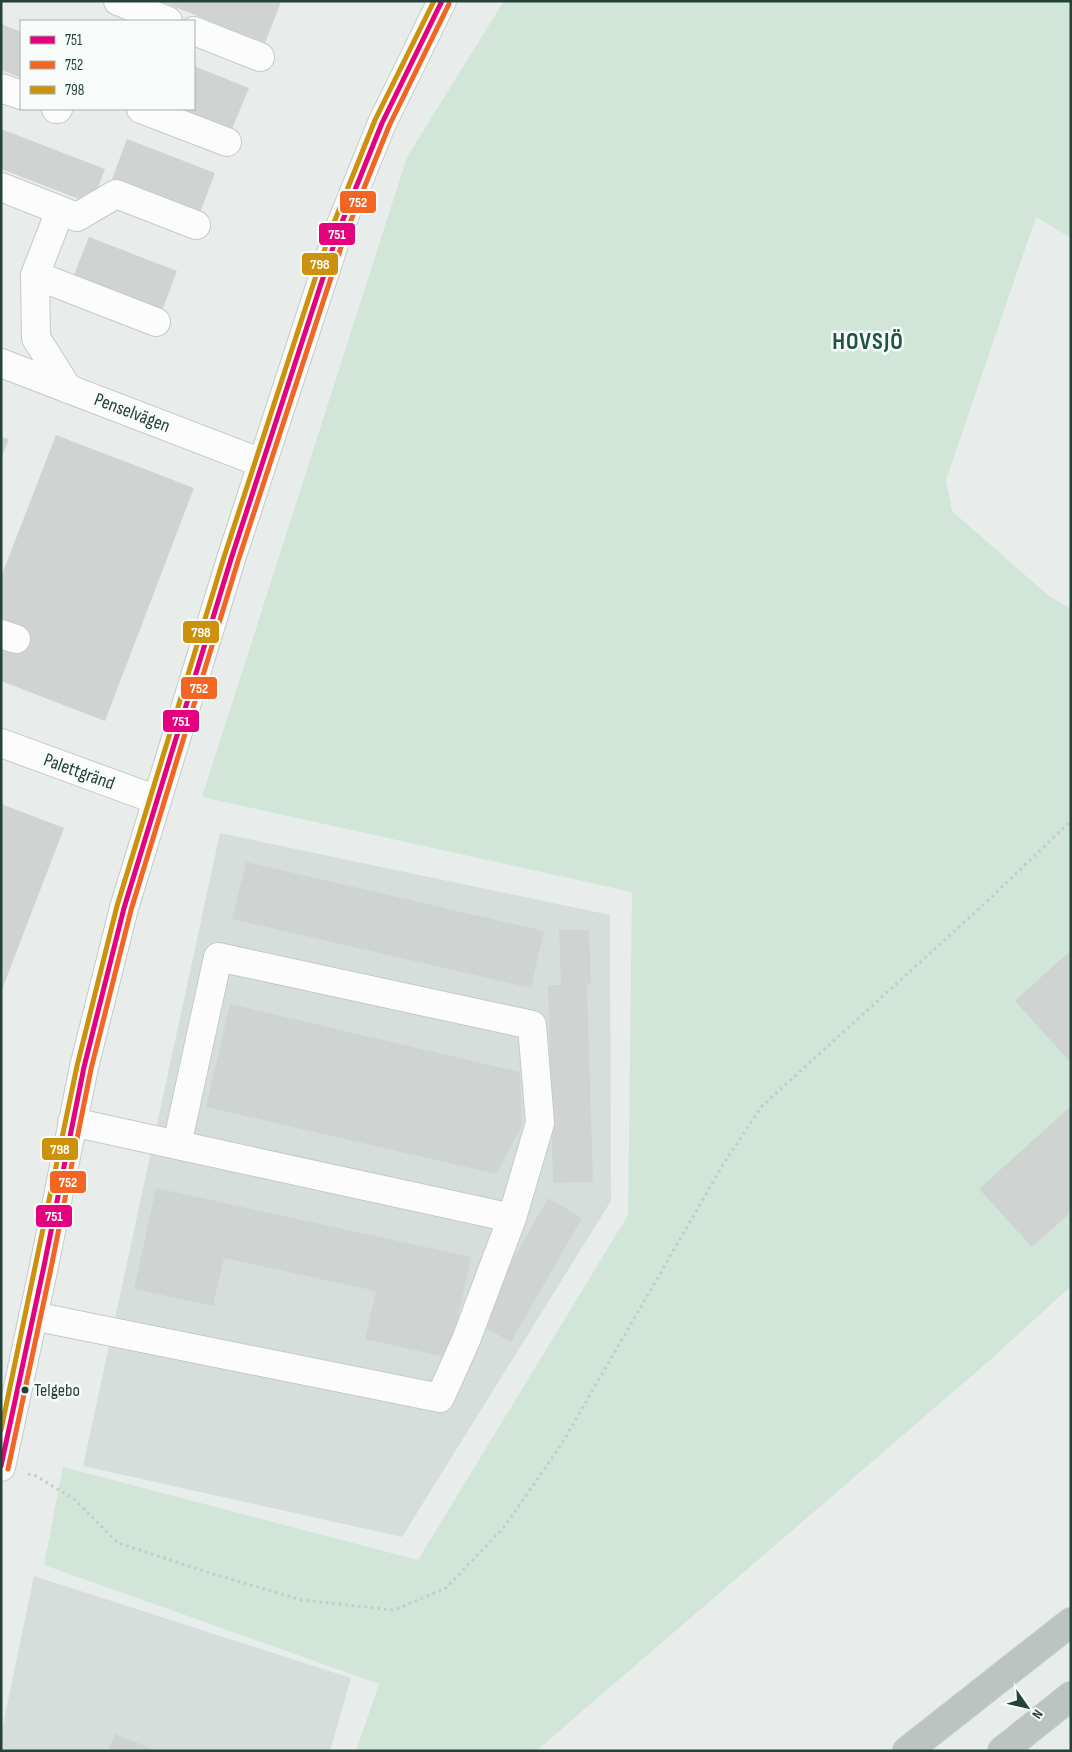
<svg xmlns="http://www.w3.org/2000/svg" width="1072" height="1752" font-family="'Sofia Sans Condensed',sans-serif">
	<rect width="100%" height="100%" fill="#e8edeb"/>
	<!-- built -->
	<g fill="#d6dedb">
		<path d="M220,833l390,82 1,286 -209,336 -319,-71z"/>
		<path d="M34,1576l317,102 -21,73h-329v-17z"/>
	</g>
	<!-- green -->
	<path fill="#d1e6d8" d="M504,1h567v237l-35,-21 -90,263 6,31 97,85 22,13v677l-83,76 -452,389h-180l23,-67 -335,-119 19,-98 355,93 210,-345 4,-323 -430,-95 205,-640z"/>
	<!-- building -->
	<g fill="#cfd4d2">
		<path d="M160,1h120l1,1 -16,41z"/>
		<path d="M1,24l20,8v46l-20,-8z"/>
		<path d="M194,66l55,22 -17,41 -50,-20h12z"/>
		<path d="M1,129l104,40 -13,35 -91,-35z"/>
		<path d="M127,139l88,34 -15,40 -88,-34z"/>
		<path d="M89,237l88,34 -15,40 -89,-34z"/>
		<path d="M56,435l138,53 -89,233 -104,-40v-104z"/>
		<path d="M1,437l8,2 -8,19z"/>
		<path d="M1,804l63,24 -63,164z"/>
		<path d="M246,862l298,69 -13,57 -299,-69z"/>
		<path d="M559,930h30l2,54h-4l6,198 -40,1 -5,-198h13z"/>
		<path d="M1071,950v113l-56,-62z"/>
		<path d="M230,1004l290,68 2,54 -26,48 -290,-67z"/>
		<path d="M1071,1106v106l-39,35 -53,-58z"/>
		<path d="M156,1188l315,69 -22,101 -84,-19 11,-48 -152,-33 -11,48 -79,-17z"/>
		<path d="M548,1198l34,20 -71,124 -34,-19z"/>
		<path d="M115,1734l43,17h-50z"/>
	</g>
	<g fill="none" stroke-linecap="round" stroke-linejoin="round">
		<!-- minor casing -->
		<g stroke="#c5cac8" stroke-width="30">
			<g id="minor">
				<path d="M118,1l50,20"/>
				<path d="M194,31l66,26"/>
				<path d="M1,88l20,7"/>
				<path d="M56,109h2"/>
				<path d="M141,109l86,33"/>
				<path d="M1,187l76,30 39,-23 80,31"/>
				<path d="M60,211l-25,64 1,63 32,51"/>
				<path d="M35,275l121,47"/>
				<path d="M1,363l261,100"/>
				<path d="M1,634l15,5"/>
				<path d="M1,743l156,57"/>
				<path d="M72,1122l440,96 28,-95 -8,-98 -314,-68 -41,188"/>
				<path d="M33,1316l407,82 26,-58 46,-122"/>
				<path d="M1,1467l43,-201 40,-199 40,-159 107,-349 107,-327 44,-109 60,-122"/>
			</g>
		</g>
		<!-- highway casing -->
		<g stroke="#c3ccc9" stroke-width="30">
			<g id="highway">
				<path d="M907,1751l164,-129"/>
				<path d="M1002,1751l69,-55"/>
			</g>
		</g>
		<!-- path -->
		<path stroke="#c3ccca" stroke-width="3" stroke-dasharray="2.5 4" stroke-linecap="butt" d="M28,1474l8,2 38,23 44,44 95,31 89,26 92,10 52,-22 59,-62 56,-81 163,-282 38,-57 220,-200 89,-85"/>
		<!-- minor -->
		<use href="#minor" stroke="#fcfcfc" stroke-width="28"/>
		<!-- highway -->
		<use href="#highway" stroke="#bcc4c2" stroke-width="28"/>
		<!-- bus-1 casing -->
		<g stroke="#f7fbf9" stroke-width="9">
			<path id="bus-1" d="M1,1466l43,-200 40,-199 40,-159 107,-349 107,-327 44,-109 60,-122"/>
		</g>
		<!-- bus-2 casing -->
		<g stroke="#f7fbf9" stroke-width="9">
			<path id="bus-2" d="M8,1469l43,-201 40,-199 40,-159 107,-349 107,-326 44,-109 60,-122"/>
		</g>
		<!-- bus-3 casing -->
		<g stroke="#f7fbf9" stroke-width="9">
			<path id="bus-3" d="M1,1430l76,-364 40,-160 107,-349 107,-327 44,-110 59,-119"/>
		</g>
		<!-- bus-1 -->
		<use href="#bus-1" stroke="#e5007d" stroke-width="5"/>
		<!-- bus-2 -->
		<use href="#bus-2" stroke="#f26522" stroke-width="5"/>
		<!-- bus-3 -->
		<use href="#bus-3" stroke="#cd920c" stroke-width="5"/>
	</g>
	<!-- markers -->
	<circle fill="#24423a" stroke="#f7fbf9" stroke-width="2" cx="25" cy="1390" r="4.5"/>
	<g text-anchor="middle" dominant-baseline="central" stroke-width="5" stroke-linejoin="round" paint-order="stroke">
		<!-- bus labels -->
		<g font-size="18" fill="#24423a" stroke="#f7fbf9" text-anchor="start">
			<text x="34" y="1390">Telgebo</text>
		</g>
		<!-- street labels -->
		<g font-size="19" fill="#24423a" stroke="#f7fbf9">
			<text transform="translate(132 413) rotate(21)">Penselvägen</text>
			<text transform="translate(79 772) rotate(20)">Palettgränd</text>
		</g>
		<!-- district labels -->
		<g font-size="24" font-weight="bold" letter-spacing="1" fill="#1f5548" stroke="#f7fbf9">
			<text x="868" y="341">HOVSJÖ</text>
		</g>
	</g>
	<g stroke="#f7fbf9" stroke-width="2">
		<rect x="339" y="190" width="38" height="24" rx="5" fill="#f26522"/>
		<rect x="318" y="222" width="38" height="24" rx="5" fill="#e5007d"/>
		<rect x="301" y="252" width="38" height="24" rx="5" fill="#cd920c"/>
		<rect x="182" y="620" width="38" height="24" rx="5" fill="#cd920c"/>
		<rect x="180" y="676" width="38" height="24" rx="5" fill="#f26522"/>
		<rect x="162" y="709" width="38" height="24" rx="5" fill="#e5007d"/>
		<rect x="41" y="1137" width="38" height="24" rx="5" fill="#cd920c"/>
		<rect x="49" y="1170" width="38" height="24" rx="5" fill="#f26522"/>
		<rect x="35" y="1204" width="38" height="24" rx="5" fill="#e5007d"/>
	</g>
	<g font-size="14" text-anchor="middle" font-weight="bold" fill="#fff">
		<text x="358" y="207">752</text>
		<text x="337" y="239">751</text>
		<text x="320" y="269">798</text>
		<text x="201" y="637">798</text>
		<text x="199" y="693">752</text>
		<text x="181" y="726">751</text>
		<text x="60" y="1154">798</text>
		<text x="68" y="1187">752</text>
		<text x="54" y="1221">751</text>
	</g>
	<!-- border -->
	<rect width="1072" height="1752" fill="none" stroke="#24423a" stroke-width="5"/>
	<!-- legend -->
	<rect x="20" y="20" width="175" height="90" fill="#f7fbf9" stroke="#a3b1ad"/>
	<rect x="30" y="36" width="25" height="8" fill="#e5007d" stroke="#a3b1ad"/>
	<text x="65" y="45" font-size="15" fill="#24423a">751</text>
	<rect x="30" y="61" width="25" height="8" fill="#f26522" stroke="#a3b1ad"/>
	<text x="65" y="70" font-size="15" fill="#24423a">752</text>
	<rect x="30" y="86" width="25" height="8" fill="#cd920c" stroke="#a3b1ad"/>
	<text x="65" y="95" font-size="15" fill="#24423a">798</text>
	<!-- north arrow -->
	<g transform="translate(1027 1707) rotate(124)" stroke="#f7fbf9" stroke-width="4" paint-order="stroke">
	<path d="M0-4L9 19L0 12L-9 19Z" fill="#24423a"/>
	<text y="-8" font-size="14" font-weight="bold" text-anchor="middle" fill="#24423a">N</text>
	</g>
</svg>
